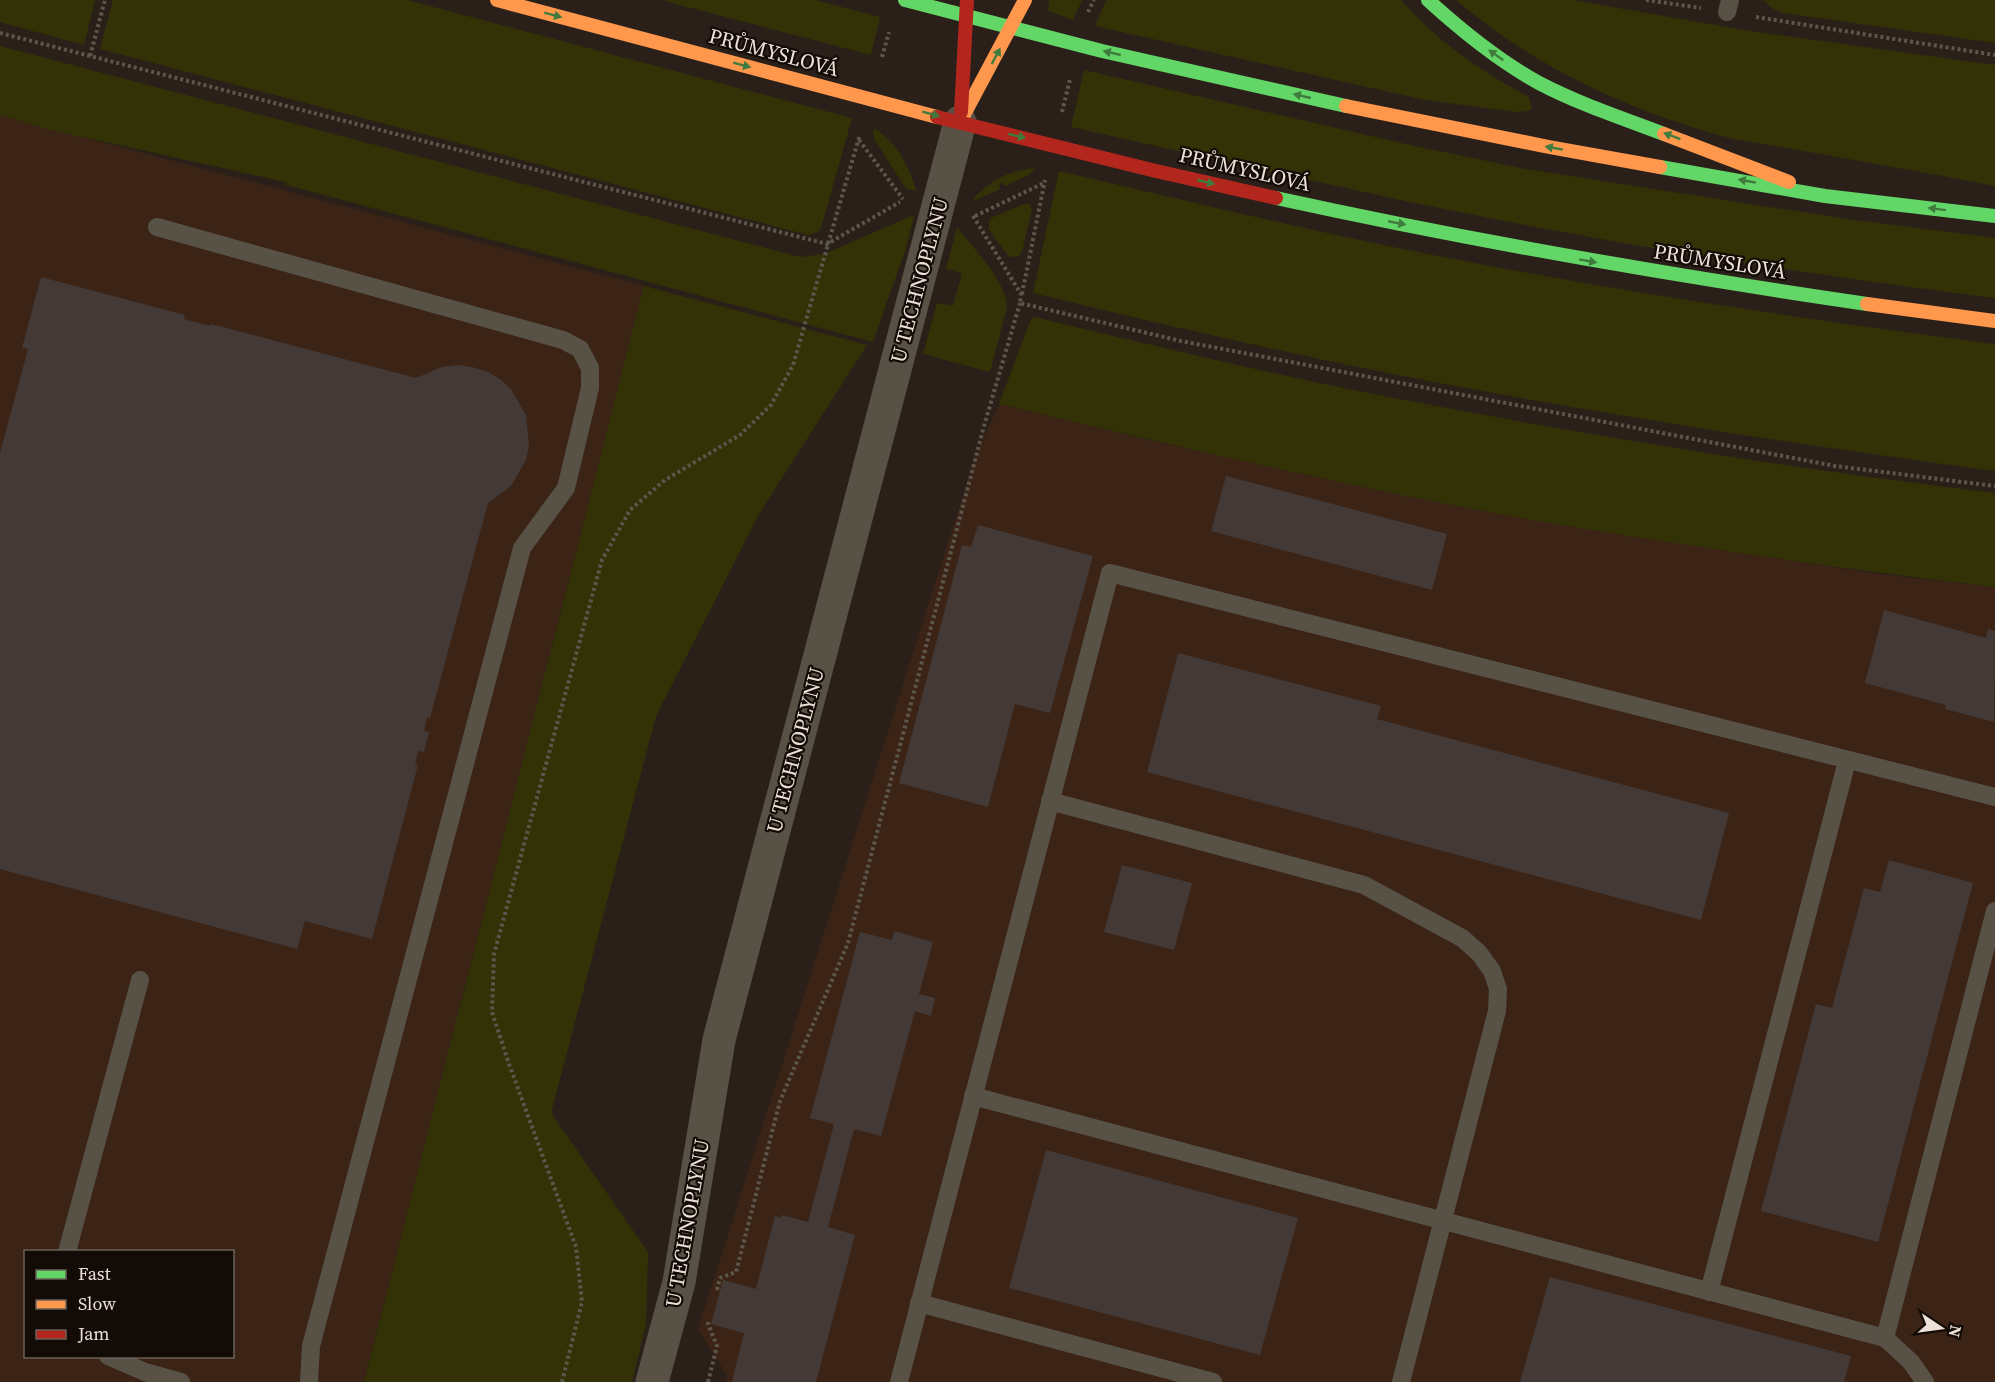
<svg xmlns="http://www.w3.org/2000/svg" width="1995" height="1382" font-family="'Source Serif 4',serif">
	<rect width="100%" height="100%" fill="#2b2019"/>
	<!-- built -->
	<g fill="#3b2416" fill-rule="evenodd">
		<path d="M0,115l644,171 -280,1096h-364zM26,1252h206v104h-206z"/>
		<path d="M999,404l154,37 167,37 235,45 323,51 117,13v795h-1269l2,-5 -30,-48 277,-871z"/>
	</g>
	<!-- green -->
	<g fill="#323206">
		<path d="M0,0h95l-11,45 -84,-23z"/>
		<path d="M113,0h294l445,118 -31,110 -3,4 -10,3 -708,-186z"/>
		<path d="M661,0h154l65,17 -9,38z"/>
		<path d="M1049,0h33l-9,20 -25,-9z"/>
		<path d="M1106,0h295c34,39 82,73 128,97l3,13 -15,2 -92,-12 -330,-74z"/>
		<path d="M1456,0h116l184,32 239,33v121c-66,-13 -131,-24 -197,-36 -25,-5 -52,-8 -76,-14 -96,-26 -190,-71 -266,-136z"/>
		<path d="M1763,0h232v43l-212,-30 -11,-5z"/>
		<path d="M0,46l800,211 25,-3 86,-38h3l-8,32 -33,94 -590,-158 7,-1 -239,-53 -51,-15z"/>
		<path d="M1084,70l335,77 107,22 314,49 155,20v60c-183,-23 -366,-51 -546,-88 -126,-26 -252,-55 -378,-83z"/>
		<path d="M874,128c24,16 34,36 42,63l-9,-2 -4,-5 -28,-44 -2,-6z"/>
		<path d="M1035,168l-6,7 -24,11 -3,-3 -3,2 1,4 -29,13c17,-21 37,-31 64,-34z"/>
		<path d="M1059,171c121,28 242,58 364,82 190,38 381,66 572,91v127c-202,-27 -402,-58 -602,-97 -121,-24 -241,-52 -360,-81z"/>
		<path d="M1024,204h5l3,5 -10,43 -4,4 -9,1 -20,-27v-9l2,-3z"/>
		<path d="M957,227c15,20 50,55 50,80l-17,65 -67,-18 14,-51 16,3 9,-33 -16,-4z"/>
		<path d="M644,286l223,59 -108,169 -103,202 -105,397 97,139 -2,72 -14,58h-268z"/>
		<path d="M1034,317c118,28 236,57 355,80 201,39 403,72 606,96v94c-147,-17 -293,-39 -439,-63 -187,-32 -373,-76 -557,-120l32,-85z"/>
	</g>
	<!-- building -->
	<g fill="#433936">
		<path d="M41,277l144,38 -1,4 26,7 1,-2 205,54 26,-11 16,-2 14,2 16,5 12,7 11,10 15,26 3,30 -3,15 -15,26 -23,17 -58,215 -3,-1 -3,14 5,1 -5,20 -6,-1 -3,13 3,1 -46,174 -67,-18 -8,28 -297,-80v-416l28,-104 -6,-1z"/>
		<path d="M1226,476l221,58 -15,56 -221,-59z"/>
		<path d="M978,525l115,31 -43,157 -35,-9 -27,103 -89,-24 63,-238 9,2z"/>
		<path d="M1884,610l102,28 2,-9 7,2 -1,91 -49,-13 1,-4 -81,-22z"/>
		<path d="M1178,653l203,53 -4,13 352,94 -28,107 -554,-148z"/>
		<path d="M1889,860l84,23 -95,359 -117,-31 55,-207 16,4 32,-120 16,4z"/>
		<path d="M1122,865l70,18 -18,67 -70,-18z"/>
		<path d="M894,931l39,11 -14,52 16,4 -4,18 -16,-5 -34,125 -27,-7 -26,98 27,8 -39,147h-84l12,-49 -33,-9 12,-44 33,9 19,-73 6,2 1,-3 26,7 26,-98 -24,-6 50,-186 32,8z"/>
		<path d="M1046,1150l252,68 -38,137 -251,-67z"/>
		<path d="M1550,1277l301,79 -7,26h-324z"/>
	</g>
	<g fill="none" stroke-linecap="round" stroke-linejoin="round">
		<!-- path -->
		<g stroke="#5c564d" stroke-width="4" stroke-dasharray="3 3" stroke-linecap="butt">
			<path d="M1646,0l55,8"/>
			<path d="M1088,12l6,-12"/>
			<path d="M1756,17l239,38"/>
			<path d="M0,33l827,211 73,-42"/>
			<path d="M90,56l15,-56"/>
			<path d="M882,57l7,-25"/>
			<path d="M1062,112l8,-33"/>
			<path d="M859,140l44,59"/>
			<path d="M973,216l48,78 -1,9 161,38 654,125 160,20"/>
			<path d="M975,216l69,-33"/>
			<path d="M1022,294l23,-114"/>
			<path d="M717,1290l3,-12 16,-6 44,-171 68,-158 136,-517 36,-123"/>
			<path d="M562,1382l20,-80 -6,-55 -67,-183 -17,-52 2,-58 108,-394 28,-50 35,-30 75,-45 31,-30 22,-40 67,-231"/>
			<path d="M708,1382l9,-36 -9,-22 1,-4"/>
		</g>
		<!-- lane -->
		<g stroke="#585146" stroke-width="18">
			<path d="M1727,12l3,-12"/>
			<path d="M157,227l406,113 17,9 10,19v20l-24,100 -44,60 -211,798 -2,36"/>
			<path d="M1050,801l314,84 98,53 17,15 13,18 6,18 -1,22 -96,371"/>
			<path d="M973,1096l912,242"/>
			<path d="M67,1252l73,-272"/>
			<path d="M1709,1292l138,-531"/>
			<path d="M919,1303l294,79"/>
			<path d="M108,1356l37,16 36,10"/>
			<path d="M899,1382l211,-809 885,224"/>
			<path d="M1925,1382l-14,-20 -26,-24 110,-427"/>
		</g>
		<!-- street -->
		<path stroke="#585146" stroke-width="33" d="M652,1382l27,-100 40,-242 241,-918"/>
		<!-- fast -->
		<g stroke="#63d668" stroke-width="14">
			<path d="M905,0l197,51 244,55"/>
			<path d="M1428,0c34,31 71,61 111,83 40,21 83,35 125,51"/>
			<path d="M1660,167l165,29 170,20"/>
			<path d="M1276,198c196,43 393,77 591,106"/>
		</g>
		<!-- slow -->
		<g stroke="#ff974d" stroke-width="14">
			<path d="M497,0l440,117"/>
			<path d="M1346,106l203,41 111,20"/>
			<path d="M960,122l65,-122"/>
			<path d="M1664,134l125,48"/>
			<path d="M1867,304l128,17"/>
		</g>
		<!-- jam -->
		<g stroke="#b3261e" stroke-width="14">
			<path d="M961,112l6,-112"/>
			<path d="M937,117l219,54 120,27"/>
		</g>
	</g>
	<!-- one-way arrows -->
	<defs><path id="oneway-solid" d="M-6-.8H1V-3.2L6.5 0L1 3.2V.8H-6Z" transform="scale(1.5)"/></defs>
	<g fill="#3f7b3c">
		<use href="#oneway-solid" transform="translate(553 15) rotate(15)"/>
		<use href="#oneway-solid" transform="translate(1112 53) rotate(-167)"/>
		<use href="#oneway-solid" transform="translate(1496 55) rotate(-145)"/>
		<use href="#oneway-solid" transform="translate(996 56) rotate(-62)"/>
		<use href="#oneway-solid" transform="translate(742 65) rotate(15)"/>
		<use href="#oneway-solid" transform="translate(1302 96) rotate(-167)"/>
		<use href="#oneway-solid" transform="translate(931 114) rotate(15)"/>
		<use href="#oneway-solid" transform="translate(1017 136) rotate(14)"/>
		<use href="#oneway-solid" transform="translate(1672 136) rotate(-159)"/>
		<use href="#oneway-solid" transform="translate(1554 148) rotate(-170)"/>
		<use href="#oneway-solid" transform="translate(1747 181) rotate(-170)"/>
		<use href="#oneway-solid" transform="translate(1206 182) rotate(13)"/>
		<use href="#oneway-solid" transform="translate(1937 209) rotate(-173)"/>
		<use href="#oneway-solid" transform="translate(1397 223) rotate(11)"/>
		<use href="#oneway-solid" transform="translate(1588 261) rotate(10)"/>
	</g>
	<g text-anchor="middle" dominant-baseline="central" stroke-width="4.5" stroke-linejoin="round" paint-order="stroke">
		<!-- street labels -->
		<g font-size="21" fill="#ede0d8" stroke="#130b06">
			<text transform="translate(774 52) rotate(15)">PRŮMYSLOVÁ</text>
			<text transform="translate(1245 169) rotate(13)">PRŮMYSLOVÁ</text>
			<text transform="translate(1720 261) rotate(9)">PRŮMYSLOVÁ</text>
			<text transform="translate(919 280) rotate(-75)">U TECHNOPLYNU</text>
			<text transform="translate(795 750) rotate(-75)">U TECHNOPLYNU</text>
			<text transform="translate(687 1223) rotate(-80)">U TECHNOPLYNU</text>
		</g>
	</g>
	<!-- legend -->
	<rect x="24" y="1250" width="210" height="108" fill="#130b06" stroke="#6a605a" stroke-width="1.5"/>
	<rect x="36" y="1270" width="30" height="9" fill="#63d668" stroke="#6a605a" stroke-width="1.5"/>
	<text x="78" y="1280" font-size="18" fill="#ede0d8">Fast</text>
	<rect x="36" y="1300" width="30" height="9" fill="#ff974d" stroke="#6a605a" stroke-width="1.5"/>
	<text x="78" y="1310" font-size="18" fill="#ede0d8">Slow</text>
	<rect x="36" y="1330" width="30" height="9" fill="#b3261e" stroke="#6a605a" stroke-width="1.5"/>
	<text x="78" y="1340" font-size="18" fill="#ede0d8">Jam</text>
	<!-- north arrow -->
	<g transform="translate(1941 1328) rotate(103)" stroke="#130b06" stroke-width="4.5" paint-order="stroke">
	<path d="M0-4.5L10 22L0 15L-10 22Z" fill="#ede0d8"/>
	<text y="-9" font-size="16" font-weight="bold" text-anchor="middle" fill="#ede0d8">N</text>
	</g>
</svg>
